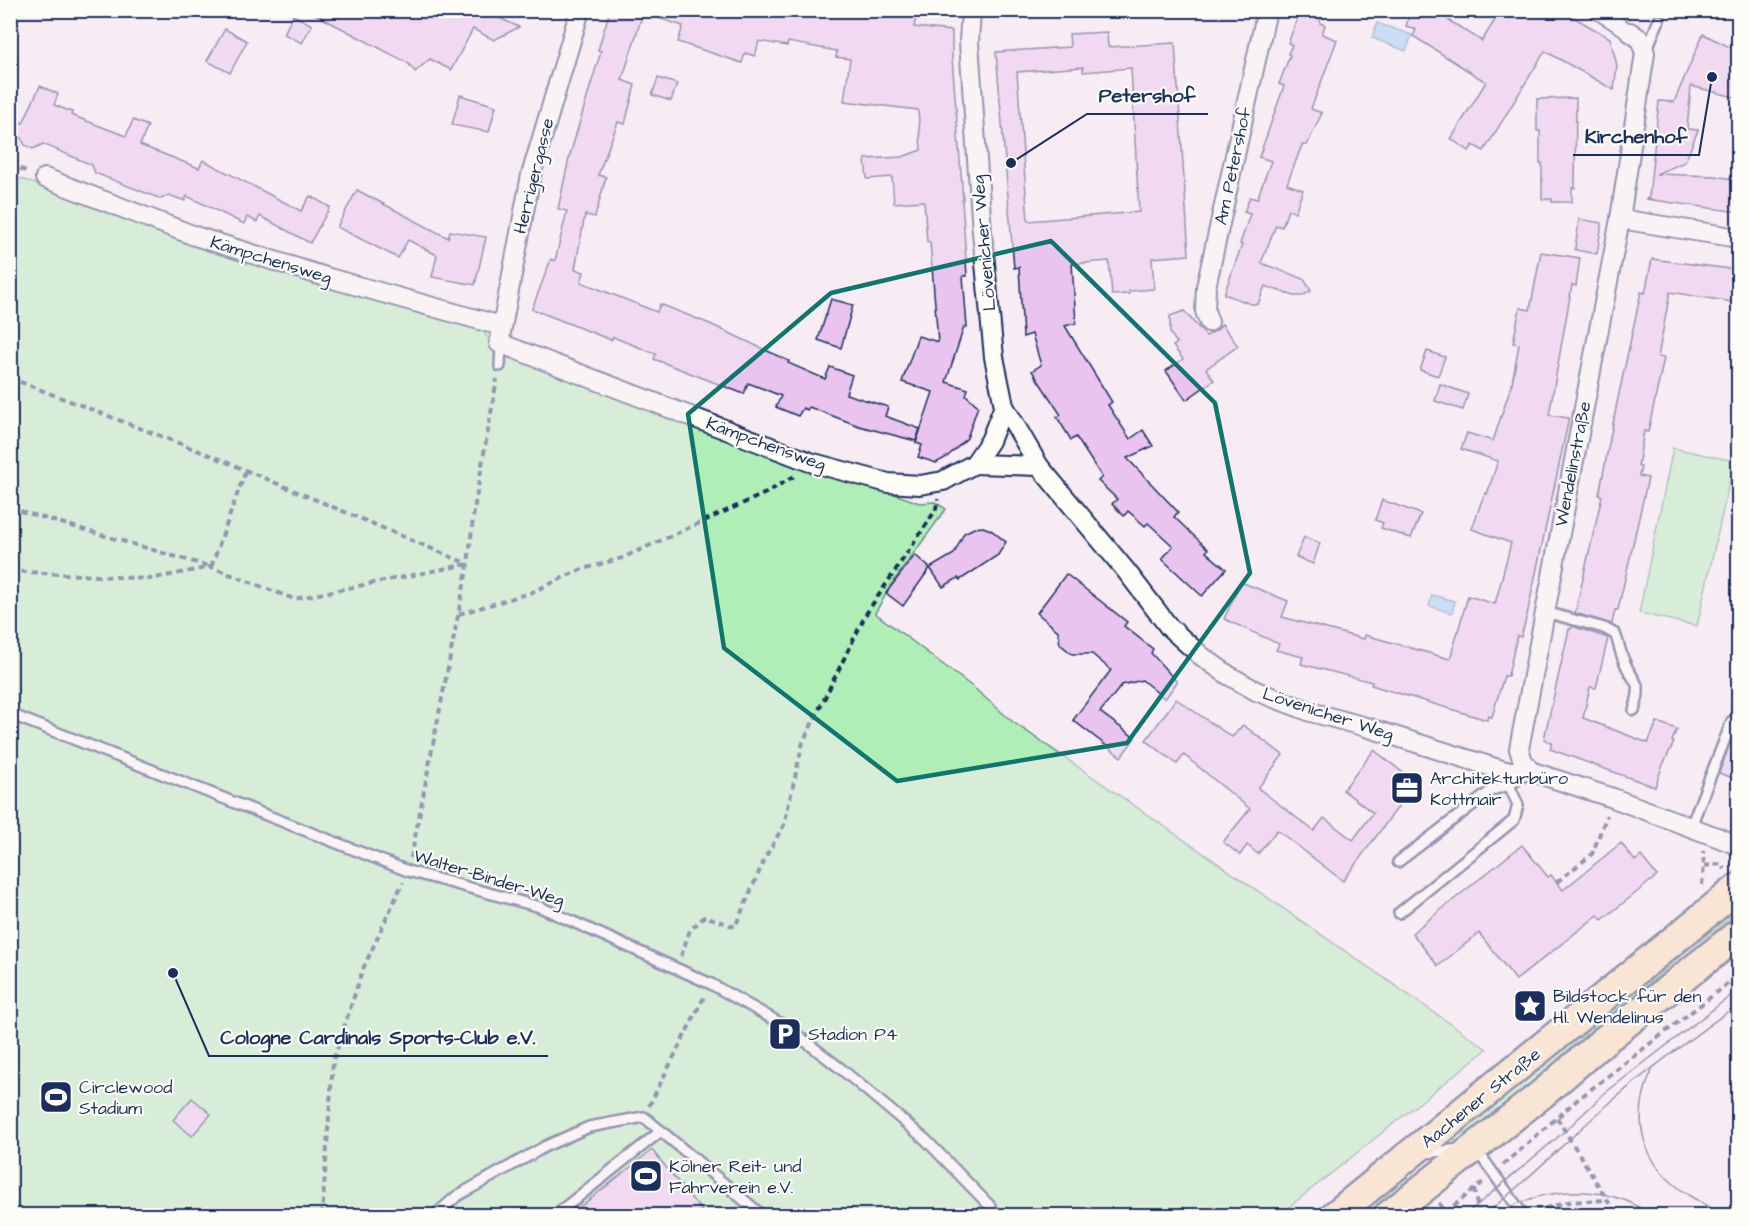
<svg xmlns="http://www.w3.org/2000/svg" width="1749" height="1226" font-family="'Architects Daughter',sans-serif">
	<rect width="100%" height="100%" fill="#f7ebf4"/>
	<filter id="ink" filterUnits="userSpaceOnUse"><feTurbulence type="fractalNoise" baseFrequency=".0167" numOctaves="2"/><feDisplacementMap in="SourceGraphic" scale="12" xChannelSelector="R" yChannelSelector="G"/><feConvolveMatrix kernelMatrix="1 2 1 2 8 2 1 2 1" color-interpolation-filters="sRGB"/></filter>
	<g filter="url(#ink)">
		<!-- green -->
		<g fill="#afefb7" stroke="#658f8a" stroke-width="1.5">
			<path d="M10,175l304,107 167,47 8,10v5l430,159 16,-1 11,7 -53,73 -18,31 99,75 39,34 474,327 -208,166h-1268z"/>
			<path d="M1673,448l61,13 -37,165 -58,-13z"/>
			<path d="M1738,904v8l-56,43 -47,40 -27,26 -144,120 -13,-1 -3,-4z"/>
			<path d="M1406,1174l4,11 -39,30 -23,1z"/>
		</g>
		<!-- water -->
		<g fill="#93cff3" stroke="#638fb7" stroke-width="1.5">
			<path d="M1377,23l35,12 -6,16 -34,-13z"/>
			<path d="M1432,595l23,6 -3,12 -23,-7z"/>
		</g>
		<!-- building -->
		<g fill="#e9c4ee" stroke="#1b2f5e" stroke-width="1.5" fill-rule="evenodd">
			<path d="M307,10h175l37,17 -25,13 -21,-11 -22,41 -21,-11 -15,13 -7,-9z"/>
			<path d="M610,10h34l-22,70 13,5 -10,39 -7,-2 -20,53 8,2 -11,40 -10,-2 -10,54 9,3 -3,10 76,30 3,-8 50,20 79,37 -1,2 37,16 5,-12 22,8 -6,19 42,13 -3,9 35,13 -4,12 -57,-15 -50,-19 -2,3 -4,-2 -5,8 -22,-9 5,-11 -17,-7 -16,-6 -4,11 -90,-35 2,-5 -43,-17 -2,3 -79,-31 19,-50 4,2 12,-50 -9,-2 11,-51 32,-107 -3,-1z"/>
			<path d="M645,10h61l18,5 1,-4 17,5 2,-6h173l-3,17 38,4v27l11,141 -1,1 5,76h-4l4,51h-3l-18,55 22,7 -2,6 12,11 -11,32 -20,19 -11,6 -18,-6 4,-12 -6,-2 17,-51 -31,-10 16,-46 20,6 -8,-100h-3l-3,-41 -30,2 -2,-26 -25,2 -2,-20 37,-2 19,-7 -3,-40 -74,-9 6,-42 -14,-2 1,-6 -49,-9 -1,4 -28,-5 -4,15 -10,-3 -3,10 -64,-21 5,-16 -38,-12z"/>
			<path d="M1301,10h20l-1,13 5,2 -3,9 15,6 -26,69 11,4 -15,32h-5l-15,39 16,6 -8,22 -7,-2 -6,17 -6,-2 -15,38 43,16 7,12 -9,5h-8l-29,-10 -7,18h-7l-27,-10 18,-49 -2,-1 10,-30 -6,-2 6,-15 7,2 14,-38 -12,-4 25,-71 -5,-2 11,-29 -2,-1 4,-9 -4,-2z"/>
			<path d="M1411,10h21l50,31 19,-31h60l49,28 7,27 -3,25 -69,-39 -61,100 -11,-6 -4,6 -18,-12 35,-57 -73,-46 3,-6 -10,-4z"/>
			<path d="M293,15l19,10 -10,18 -18,-9z"/>
			<path d="M225,29l22,12 -17,32 -23,-12z"/>
			<path d="M1107,32l1,15 67,-4 14,212 -37,3 2,31 -25,2v3l-17,1 -3,-34 -37,3 4,59 -11,3 47,76 -4,3 22,34 13,-9 10,16 -26,12 51,54 -4,5 34,32 -2,3 20,17 -24,27 -40,-37 11,-13 -25,-23 -3,3 -17,-15 -4,5 -12,-12 5,-5 -19,-18 4,-4 -26,-40 -5,3 -14,-23 4,-2 -29,-44 9,-6 -9,-31 -9,3 -4,-70 -5,1 -18,-216 74,-5 -1,-13zM1083,67v5l48,-4 8,144 -111,9 -11,-149z"/>
			<path d="M1703,34l35,17v47l-47,-12 -4,43 11,1 -13,32 -29,12 59,2 23,4v32l-92,-13 3,-2 10,-96 15,1z"/>
			<path d="M658,78l19,6 -6,17 -19,-6z"/>
			<path d="M40,86l18,8 -4,11 18,7 -1,3 55,21 7,-16 15,6 -8,19 59,23 4,-8 98,51 9,-15 20,11 -20,36 -50,-27 -3,6 -10,-5 -3,7 -57,-28 -2,5 -16,-6 -8,4 -66,-26 -3,-8 -49,-21 -10,5 -8,-4 -15,-27 13,5z"/>
			<path d="M460,95l36,11 -7,26 -37,-7z"/>
			<path d="M1576,98l-1,90h-3v14h-20v-3h-10v-36h-2v-32h-3v-32z"/>
			<path d="M357,190l91,48 2,-7 36,6 -11,48 -43,-8 5,-22 -29,-15 -10,18 -61,-31z"/>
			<path d="M1579,219l23,4 -5,31 -22,-4z"/>
			<path d="M1541,252l39,6 -4,28 -4,-1 -23,130 20,3 -42,197 -6,22 -4,-1 -9,40h-4l-12,41 -4,-1 -1,4 -116,-35 1,-3 -71,-18 2,-7 -27,-7 3,-6 -55,-25 17,-37 47,19 -6,16 82,22 1,-4 85,24 18,-63 27,8 16,-61 -39,-14 10,-29 4,-7 1,1 11,-33 -37,-12 6,-16 26,8 19,-58 7,-39 -6,-1 7,-35 10,2z"/>
			<path d="M1652,259l86,11v33l-68,-11 -12,65 6,1 -16,74 -4,-1 -6,35 3,1 -2,9 9,2 -30,132h-3l-3,14 -37,-11 27,-117 -3,-1 18,-92 24,-111 4,1z"/>
			<path d="M831,299l22,6 -12,43 -23,-8z"/>
			<path d="M1184,311l22,25 11,-6 5,-6 16,22 -32,23 8,11 -28,20 -20,-29 17,-12 -10,-13 4,-3 -7,-10v-17z"/>
			<path d="M1427,351l18,6 -7,19 -18,-6z"/>
			<path d="M1440,384l28,10 -5,16 -28,-9z"/>
			<path d="M1382,500l39,14 -10,24 -30,-10 2,-5 -8,-3z"/>
			<path d="M983,527l8,3 15,12 -8,13 -38,25 -2,-2 -15,9 -13,-19 24,-14 10,-21 10,-5z"/>
			<path d="M1304,537l16,6 -7,21 -17,-7z"/>
			<path d="M915,555l15,13 -27,38 -17,-13z"/>
			<path d="M1066,574l61,48 -3,4 29,23 -2,4 26,29 -12,17 -23,-19 -20,5 -22,27 35,26 -14,19 -48,-37 38,-50 -19,-16h-20l-12,-10 -2,-13 -21,-18z"/>
			<path d="M1572,626l36,12 -12,50 -6,-1 -7,31 65,25 9,-21 20,7 -5,12 2,1 -12,25 -7,20 -105,-38 2,-6 -8,-4 25,-110h2z"/>
			<path d="M1176,699l56,38 11,-12 40,30 -25,33 56,43 10,-13 29,22 20,-27 -30,-23 31,-40 42,33 -73,98 -66,-51 -19,24 -11,-9 -7,10 -17,-13 27,-33 -66,-54 -7,9 -31,-24z"/>
			<path d="M1738,722v58l-19,-7z"/>
			<path d="M1621,843l14,18 6,-5 16,20 -55,44 -4,-5 -82,65 -37,-47 -41,33 -26,-33 110,-88 26,32 3,-2 12,15z"/>
			<path d="M192,1098l19,16 -19,22 -19,-16z"/>
			<path d="M652,1150l53,65h-135z"/>
		</g>
		<g fill="none" stroke-linecap="round" stroke-linejoin="round">
			<!-- service casing -->
			<g stroke="#1b2f5e" stroke-width="14">
				<g id="service">
					<path d="M1646,51l13,-31"/>
					<path d="M500,366l1,-22"/>
					<path d="M1545,612l59,16 11,6c4,9 5,18 9,27 10,24 20,20 10,49"/>
					<path d="M1737,706l1,-3"/>
					<path d="M10,714l398,157 132,36 171,77 76,43 53,41 86,72 64,66 7,10"/>
					<path d="M1691,826l41,-105"/>
					<path d="M1398,862l94,-72 17,-5 17,-11"/>
					<path d="M1399,913l115,-93 4,-15 -9,-20"/>
					<path d="M1476,1149l48,67"/>
					<path d="M1426,1153l34,-4"/>
					<path d="M434,1216l23,-20 89,-50 43,-19 55,-10 119,99"/>
					<path d="M554,1216l107,-85"/>
				</g>
			</g>
			<!-- pedestrian casing -->
			<g stroke="#1b2f5e" stroke-width="18">
				<path id="pedestrian" d="M1595,10l35,22"/>
			</g>
			<!-- minor casing -->
			<g stroke="#1b2f5e" stroke-width="22">
				<g id="minor">
					<path d="M580,10l-49,165 -32,168 311,119 78,21 32,2 23,-4 31,-17 16,-23 14,-35"/>
					<path d="M971,10l-2,32 13,190 12,125 10,49 35,60 88,106 42,55 31,28 28,20 28,16 55,21 55,15 139,44h25"/>
					<path d="M1630,32l10,7 5,14 -25,166 -101,530 4,12 7,10 83,27 125,47"/>
					<path d="M45,178l150,58 134,42 172,48"/>
					<path d="M1620,219l118,19"/>
					<path d="M1209,322l-4,-11 1,-24 61,-277"/>
					<path d="M974,464l65,2"/>
				</g>
			</g>
			<!-- primary casing -->
			<g stroke="#1b2f5e" stroke-width="33">
				<g id="primary">
					<path d="M1334,1216l404,-328"/>
					<path d="M1388,1216l154,-122 59,-51 137,-109"/>
				</g>
			</g>
			<!-- path -->
			<g stroke="#1b2f5e" stroke-width="4" stroke-dasharray="6 4.5" stroke-linecap="butt">
				<path d="M10,166l20,6"/>
				<path d="M10,378l202,78 256,108"/>
				<path d="M10,508l201,59 35,-97"/>
				<path d="M10,571l140,8 61,-12 83,32 174,-35"/>
				<path d="M459,614l71,-21 50,-23 42,-12 144,-65 30,-18"/>
				<path d="M411,858l57,-294 6,-54 23,-131"/>
				<path d="M1704,866l17,-2 4,5"/>
				<path d="M1557,882l35,-28 15,-39"/>
				<path d="M1702,885l2,-19 -1,-15"/>
				<path d="M681,956l9,-26 15,-14 30,11 31,-71 18,-31 19,-83 63,-128 62,-92 8,-13 2,-10"/>
				<path d="M649,1106l55,-109"/>
				<path d="M1557,1118l60,98"/>
				<path d="M1503,1165l74,-65 161,-124"/>
				<path d="M1474,1189l5,27"/>
				<path d="M1439,1203l7,9 37,-30"/>
				<path d="M1535,1211l33,-9 40,-2"/>
				<path d="M322,1216l11,-155 30,-92 40,-87"/>
			</g>
			<!-- service -->
			<use href="#service" stroke="#fdfcf7" stroke-width="9"/>
			<!-- pedestrian -->
			<use href="#pedestrian" stroke="#fdfcf7" stroke-width="14"/>
			<!-- minor -->
			<use href="#minor" stroke="#fdfcf7" stroke-width="18"/>
			<!-- primary -->
			<use href="#primary" stroke="#f8deab" stroke-width="28"/>
			<!-- tram -->
			<g stroke="#1b2f5e" stroke-width="1.5">
				<path d="M1653,1068c-24,52 -12,97 37,128 13,8 26,16 41,20"/>
				<path d="M1497,1213c40,-21 84,-28 127,-13 10,3 20,11 29,16"/>
				<path d="M1464,1216l101,-85 40,-38 133,-103"/>
				<path d="M1483,1216c43,-34 80,-72 121,-108 42,-37 88,-70 134,-104"/>
			</g>
		</g>
	</g>
	<!-- marked area -->
	<path d="M0 0H1749V1226H0ZM1051,241l164,162 35,170 -123,170 -230,38 -173,-133 -36,-234 143,-121z" fill="#f7ebf4" fill-opacity=".55" fill-rule="evenodd"/>
	<path fill="none" stroke="#0f766e" stroke-width="4.5" stroke-linejoin="round" d="M1051,241l164,162 35,170 -123,170 -230,38 -173,-133 -36,-234 143,-121z"/>
	<!-- icons -->
	<defs>
		<g id="office-square" transform="scale(1.725)"><rect x="-9" y="-9" width="18" height="18" rx="4" fill="#1b2f5e" stroke="#fdfcf7"/><path d="M-6-3h4V-5.5h4V-3h4V5H-6ZM-1-4.5V-3h2v-1.5ZM-6 0V1H6V0Z" fill="#fff"/></g>
		<g id="sight-square" transform="scale(1.725)"><rect x="-9" y="-9" width="18" height="18" rx="4" fill="#1b2f5e" stroke="#fdfcf7"/><path d="M0-6L1.8-2.2L6-1.7L2.9 1.2L3.7 5.4L0 3.3L-3.7 5.4L-2.9 1.2L-6-1.7L-1.8-2.2Z" fill="#fff"/></g>
		<g id="parking-square" transform="scale(1.725)"><rect x="-9" y="-9" width="18" height="18" rx="4" fill="#1b2f5e" stroke="#fdfcf7"/><path d="M-3.5-5.5H1a3.5 3.5 0 0 1 0 7H-1V5.5H-3.5ZM-1-3.4V-.6H.8a1.4 1.4 0 0 0 0-2.8Z" fill="#fff"/></g>
		<g id="stadium-square" transform="scale(1.725)"><rect x="-9" y="-9" width="18" height="18" rx="4" fill="#1b2f5e" stroke="#fdfcf7"/><path d="M0-5a6.5 5 0 1 0 0 10a6.5 5 0 1 0 0-10ZM-3.5-1.8h7v3.6h-7Z" fill="#fff"/></g>
	</defs>
	<g fill-rule="evenodd">
		<use href="#office-square" x="1407" y="788"/>
		<use href="#sight-square" x="1530" y="1006"/>
		<use href="#parking-square" x="785" y="1034"/>
		<use href="#stadium-square" x="56" y="1097"/>
		<use href="#stadium-square" x="646" y="1176"/>
	</g>
	<g text-anchor="middle" dominant-baseline="central" stroke-width="4.5" stroke-linejoin="round" paint-order="stroke">
		<!-- street labels -->
		<g font-size="18" fill="#1b2f5e" stroke="#fdfcf7">
			<text transform="translate(1233 166) rotate(-78)">Am Petershof</text>
			<text transform="translate(534 176) rotate(-76)">Herrigergasse</text>
			<text transform="translate(984 243) rotate(-95)">Lövenicher Weg</text>
			<text transform="translate(271 260) rotate(17)">Kämpchensweg</text>
			<text transform="translate(766 444) rotate(20)">Kämpchensweg</text>
			<text transform="translate(1573 464) rotate(-79)">Wendelinstraße</text>
			<text transform="translate(1328 714) rotate(18)">Lövenicher Weg</text>
			<text transform="translate(489 878) rotate(17)">Walter-Binder-Weg</text>
			<text transform="translate(1481 1098) rotate(-39)">Aachener Straße</text>
		</g>
		<!-- poi labels -->
		<g font-size="18" fill="#1b2f5e" stroke="#fdfcf7" text-anchor="start">
			<text x="1430" y="778">Architekturbüro<tspan x="1430" dy="21">Kottmair</tspan></text>
			<text x="1553" y="996">Bildstock für den<tspan x="1553" dy="21">Hl. Wendelinus</tspan></text>
			<text x="808" y="1034">Stadion P4</text>
			<text x="79" y="1087">Circlewood<tspan x="79" dy="21">Stadium</tspan></text>
			<text x="669" y="1166">Kölner Reit- und<tspan x="669" dy="21">Fahrverein e.V.</tspan></text>
		</g>
	</g>
	<!-- callouts -->
	<path fill="none" stroke="#1b2f5e" stroke-width="2" d="M1011 163L1087 114H1208M1712 77L1699 155H1573M173 973L209 1056H548"/>
	<g fill="#1b2f5e" stroke="#fdfcf7" stroke-width="2">
		<circle cx="1011" cy="163" r="6"/>
		<circle cx="1712" cy="77" r="6"/>
		<circle cx="173" cy="973" r="6"/>
	</g>
	<g font-size="20" text-anchor="middle" font-weight="bold" fill="#1b2f5e" stroke="#fdfcf7" stroke-width="4.5" stroke-linejoin="round" paint-order="stroke">
		<text x="1147" y="102">Petershof</text>
		<text x="1636" y="143">Kirchenhof</text>
		<text x="378" y="1044">Cologne Cardinals Sports-Club e.V.</text>
	</g>
	<!-- margin -->
	<rect width="1749" height="1226" fill="none" stroke="#fdfcf7" stroke-width="36"/>
	<rect x="18" y="18" width="1713" height="1190" fill="none" stroke="#1b2f5e" stroke-width="2" filter="url(#ink)"/>
</svg>
